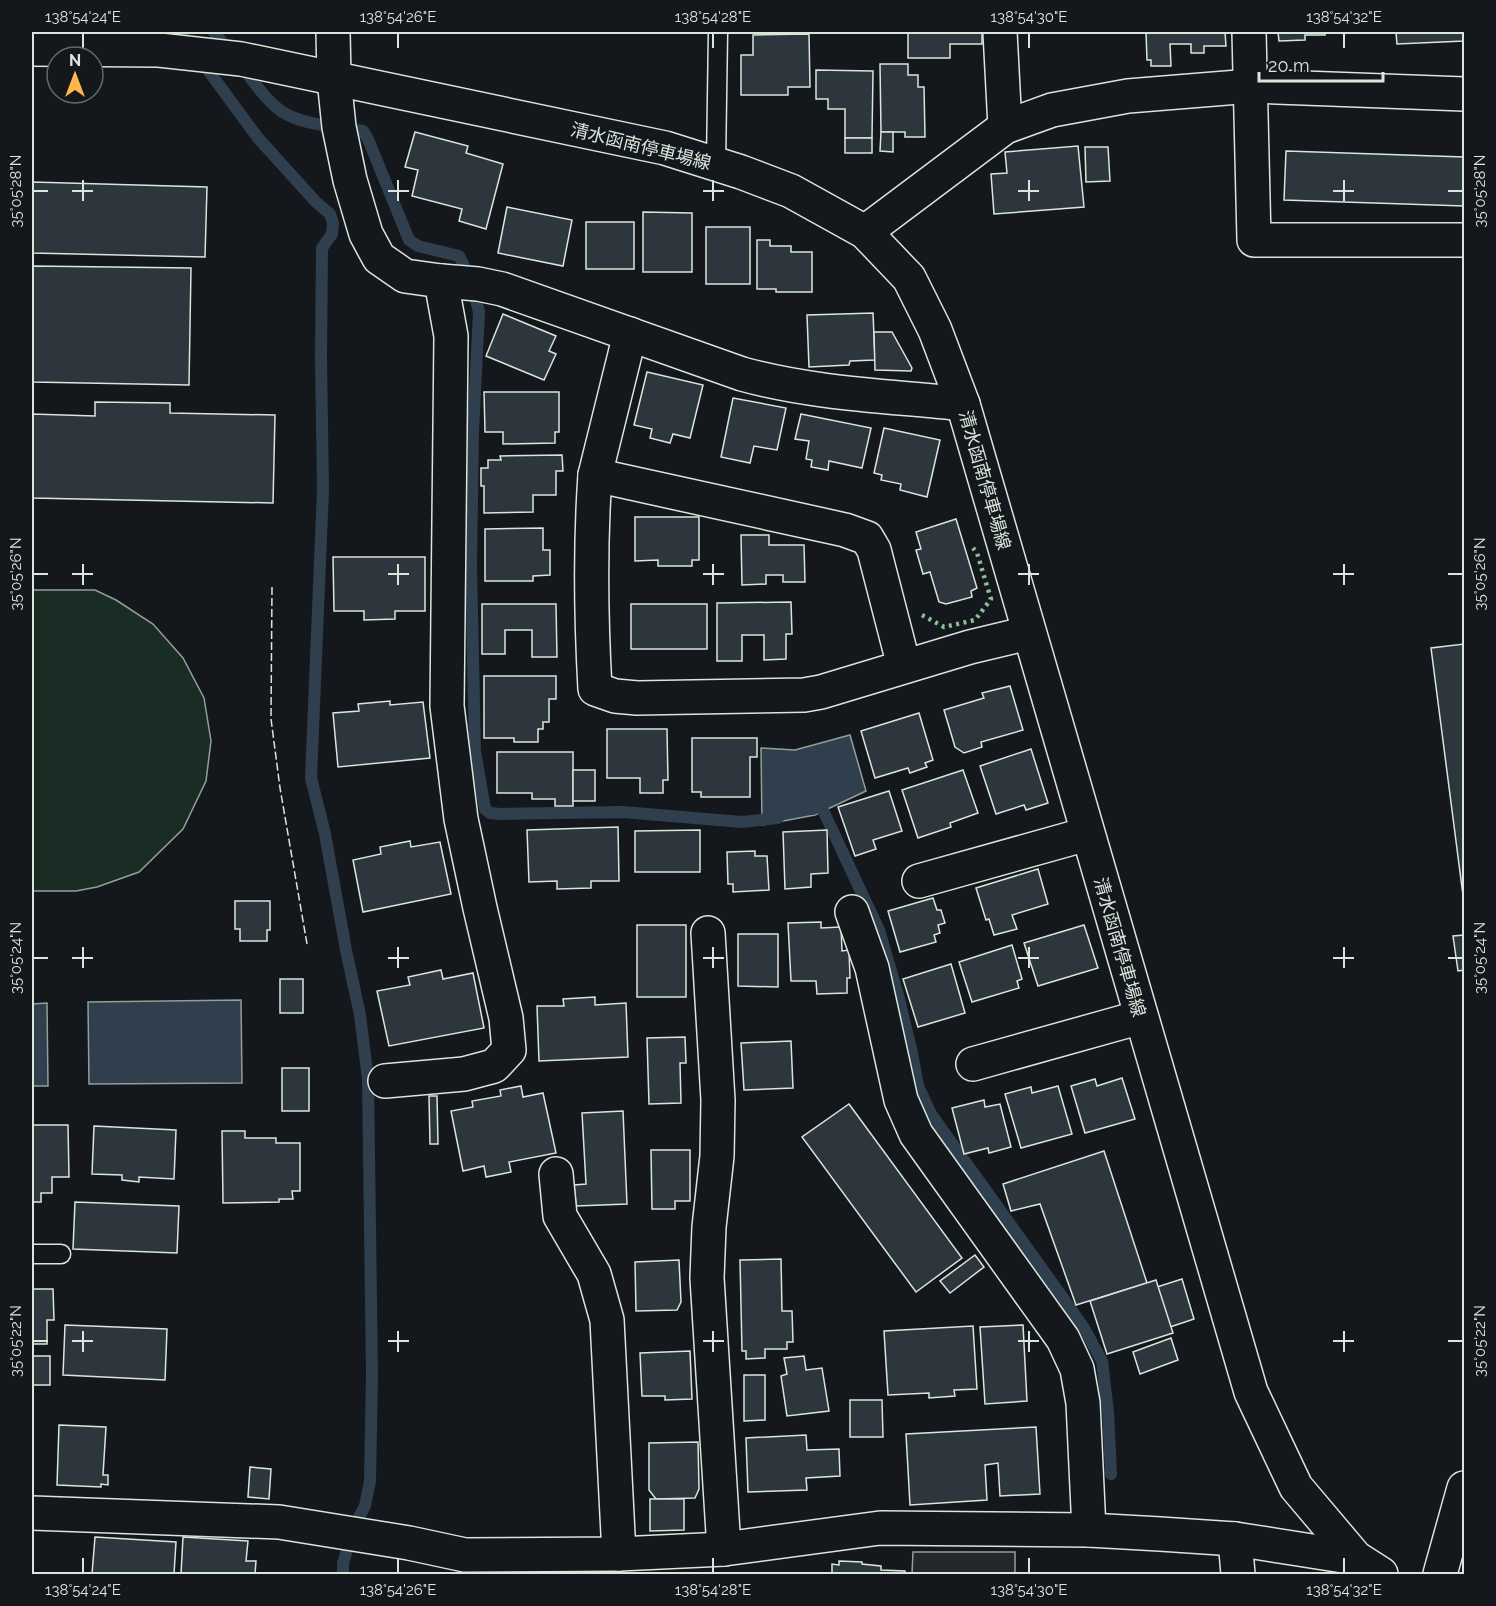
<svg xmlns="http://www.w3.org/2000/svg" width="1496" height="1606" font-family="Raleway,'Noto Sans JP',sans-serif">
	<rect width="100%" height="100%" fill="#14181c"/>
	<!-- green -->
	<path fill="#1a2d24" stroke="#939e99" stroke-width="1.5" d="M32,590h63l21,10 37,24 30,34 21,40 7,43 -5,40 -23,48 -44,43 -42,15 -21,4h-44z"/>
	<!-- parking -->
	<path fill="#24282b" stroke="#939e99" stroke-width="1.5" d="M913,1552h102v22h-103z"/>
	<!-- water -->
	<g fill="#2f3f4d" stroke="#939e99" stroke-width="1.5">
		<path d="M850,735l16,56 -51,24 -53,10 -1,-77 34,2z"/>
		<path d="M241,1000l1,83 -153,1 -1,-82z"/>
		<path d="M47,1003l1,83h-16v-82z"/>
	</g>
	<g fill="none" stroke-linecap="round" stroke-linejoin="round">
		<!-- stream -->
		<g stroke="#2f3f4d" stroke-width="12">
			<path d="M180,32l78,106 58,64 14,12 3,9 -1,11 -10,14 -1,110 2,132 -12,288 14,56 21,116 14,65 8,64 4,296 -2,106 -5,25 -10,19 -12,38v11"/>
			<path d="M214,32l16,20"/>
			<path d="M241,65c12,16 24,34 40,46 22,15 57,15 82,20l5,8 41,101 9,6 41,10 12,24 8,32 -6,120 -2,133 4,186 10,58 5,4 10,1 123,-2 119,10 36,-4"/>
			<path d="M812,809l9,-3 58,124 19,65 14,58 6,33 13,28 132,184 21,30 18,33 6,51 3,62"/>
		</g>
	</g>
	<!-- building -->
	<g fill="#2c363c" stroke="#d8e6dc" stroke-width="1.5">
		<path d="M908,32h74v12h-32v14h-42z"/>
		<path d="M1146,32h79l1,14h-22v7h-13v-9h-21l1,22h-20v-6h-4z"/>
		<path d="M1278,32h47v3h-20v5l-26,1z"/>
		<path d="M1396,32h68v9l-67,3z"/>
		<path d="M809,34l1,53h-22v8h-47v-40h12v-20z"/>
		<path d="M880,64h28v11h10v12h6l1,50h-20v-5h-24z"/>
		<path d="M816,70l57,1 -1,67h-27v-29h-17v-10h-12z"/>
		<path d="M415,132l53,14 -2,7 37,11 -17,65 -27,-8 3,-12 -50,-13 6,-26 -13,-3z"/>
		<path d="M881,132h12v20l-13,-1z"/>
		<rect x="845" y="138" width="27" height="15"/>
		<path d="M1078,146l6,61 -90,7 -3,-40 16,-1 -2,-21z"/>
		<path d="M1085,147h23l2,34 -24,1z"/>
		<path d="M1286,151l178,6v49l-180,-6z"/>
		<path d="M32,182l175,5 -2,70 -173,-4z"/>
		<path d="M507,207l65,13 -9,46 -65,-13z"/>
		<path d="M643,212l49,1v59h-49z"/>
		<rect x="586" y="222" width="48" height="47"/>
		<rect x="706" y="227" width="44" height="57"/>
		<path d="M757,240h13v6h21v6h21v40h-36v-3h-19z"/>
		<path d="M32,266l159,2 -2,117 -157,-3z"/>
		<path d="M873,313l2,47 -25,1 -1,4 -40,2 -2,-52z"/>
		<path d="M503,314l53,22 -7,15 7,3 -12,26 -58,-24z"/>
		<path d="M874,332h18l20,36 -1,3 -36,-1z"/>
		<path d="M647,372l56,13 -13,53 -17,-4 -3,9 -20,-5 2,-9 -18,-4z"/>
		<path d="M484,392h75v40h-4v11l-52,1v-12h-18z"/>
		<path d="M733,398l53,10 -9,42 -23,-4 -4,17 -29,-6z"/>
		<path d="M95,402l75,1v10l105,2 -2,88 -241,-5v-84l63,2z"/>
		<path d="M801,414l70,14 -9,40 -33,-7 -1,9 -17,-3 1,-7 -6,-1 3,-18 -14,-2z"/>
		<path d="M884,428l56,12 -13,57 -27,-7 1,-6 -20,-4 1,-5 -8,-2z"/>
		<path d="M562,455l1,16h-7v24h-23v17l-49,1v-27h-3v-18h7v-8h13l-1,-4z"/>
		<path d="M635,517h64v43h-7v6h-34v-6l-23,1z"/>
		<path d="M956,519l21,69 -6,3 1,6 -26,7 -7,-2 -9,-30 -7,2 -7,-24 5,-1 -5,-17z"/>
		<path d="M543,528v22h7v25l-17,1v5h-48v-52z"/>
		<path d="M741,535h28v10h35l1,37h-22v-7h-17v9l-24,1z"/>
		<path d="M333,557h92v54h-30v8l-31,1v-9h-30z"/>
		<path d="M791,602l1,32h-6v25l-22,1v-25h-22v26h-25v-58z"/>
		<path d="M482,604h74l1,53h-25v-27h-27v24h-23z"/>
		<rect x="631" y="604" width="76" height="45"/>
		<path d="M1464,644v259l-33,-255z"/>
		<path d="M484,676h72v23h-7v23h-6v7h-5v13h-24v-4h-30z"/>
		<path d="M1010,686l13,44 -42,12 1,5 -18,6 -9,-6 -11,-37 40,-12 -2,-5z"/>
		<path d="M390,701v4l33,-3 7,56 -92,9 -5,-54 26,-2 -1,-7z"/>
		<path d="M919,713l14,47 -8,3 2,4 -17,6 -2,-5 -33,10 -14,-47z"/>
		<path d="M607,729h60l1,51h-5v13h-23v-15h-33z"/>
		<path d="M692,738h65v19h-7v40h-49v-5h-9z"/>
		<path d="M1031,749l17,54 -22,7 -2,-5 -28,9 -16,-48z"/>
		<path d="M497,752h76v54h-18v-7h-23v-6h-35z"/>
		<rect x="573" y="770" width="22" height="31"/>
		<path d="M963,770l15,43 -28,10 1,4 -33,11 -16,-48z"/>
		<path d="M889,791l13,40 -29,9 3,9 -21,7 -17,-49z"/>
		<path d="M618,827l1,54h-28v7l-34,1v-8l-28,1 -2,-52z"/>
		<path d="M700,830v42h-65v-41z"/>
		<path d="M827,830l1,43 -17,1v13l-26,2 -2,-57z"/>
		<path d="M410,841l1,6 29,-5 11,52 -88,18 -10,-52 28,-6 -1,-7z"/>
		<path d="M755,851v5h12l2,34 -36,2v-8h-5l-1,-32z"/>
		<path d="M1038,869l10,35 -36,11 5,14 -23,6 -5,-16 -3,1 -10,-32z"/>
		<path d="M933,898l4,12h4l4,13 -7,2 2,8 -6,2 2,7 -36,10 -12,-41z"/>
		<path d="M235,901h35v29h-3v11h-27v-12h-5z"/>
		<path d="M821,922v6l20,-1 1,24 7,-1 1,28h-3v15l-30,1 -1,-13h-25l-3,-58z"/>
		<rect x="637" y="925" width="49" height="72"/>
		<path d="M1084,925l14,43 -60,18 -14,-43z"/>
		<path d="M738,934h40v53l-40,-1z"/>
		<path d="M1464,935v35l-6,1 -5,-35z"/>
		<path d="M1012,945l10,34 -5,2 2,7 -47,14 -13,-40z"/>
		<path d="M951,964l14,49 -47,14 -15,-48z"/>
		<path d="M441,970l2,9 30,-6 11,55 -95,18 -12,-55 33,-6 -2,-8z"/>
		<rect x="280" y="979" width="23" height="34"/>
		<path d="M595,997v8l31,-2 2,54 -89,4 -2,-55h27l-1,-7z"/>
		<path d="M685,1037l1,26h-6l1,40 -32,1 -2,-66z"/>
		<path d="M791,1041l2,47 -49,2 -3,-47z"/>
		<rect x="282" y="1068" width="27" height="43"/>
		<path d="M1122,1078l13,41 -50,14 -14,-47 24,-7 2,7z"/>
		<path d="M521,1086l2,11 20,-4 13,60 -47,9 2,10 -25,5 -2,-11 -21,5 -12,-60 22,-4 -1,-6 29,-5 -1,-6z"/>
		<path d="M1058,1086l14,48 -51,14 -16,-54 26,-7 1,6z"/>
		<path d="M429,1096h8l1,48h-8z"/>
		<path d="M984,1100l1,7 15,-3 11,43 -22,6 -1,-5 -24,6 -12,-46z"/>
		<path d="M849,1104l113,154 -46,34 -114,-155z"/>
		<path d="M623,1111l4,93 -51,2 -2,-21 12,-1 -4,-71z"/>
		<path d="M32,1125h36l1,52h-17v16h-11v9h-9z"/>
		<path d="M94,1126l82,4 -2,49 -35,-2v5l-17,-2v-5l-30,-1z"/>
		<path d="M222,1131h23v7h31v5h24v48h-8l1,8h-14v3l-56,1z"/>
		<path d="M651,1150h39v51h-15v8h-23z"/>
		<path d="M1104,1151l43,132 -71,22 -36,-101 -29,7 -8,-27z"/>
		<path d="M75,1202l104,4 -2,47 -104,-4z"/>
		<path d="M975,1255l9,12 -34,26 -10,-12z"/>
		<path d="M781,1259l1,52h10l1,31h-6v7h-22v9l-19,1v-8h-4l-2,-91z"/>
		<path d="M679,1260l2,42 -4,8 -41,1 -1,-49z"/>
		<path d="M1182,1279l12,40 -24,8 -13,-40z"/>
		<path d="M1156,1280l17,53 -66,21 -17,-53z"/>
		<path d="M32,1289h21l1,31h-7v24h-15z"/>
		<path d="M65,1325l102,4 -2,51 -102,-5z"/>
		<path d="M1023,1325l4,76 -42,3 -5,-77z"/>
		<path d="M973,1326l4,63 -23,1 1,6 -26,2v-5l-41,2 -4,-64z"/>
		<path d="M1171,1338l7,22 -38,14 -7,-22z"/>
		<path d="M690,1351l2,48 -27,1v-4h-23l-2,-43z"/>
		<rect x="32" y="1356" width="18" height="29"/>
		<path d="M804,1356l2,14 16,-2 7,43 -42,5 -6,-40 6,-2 -3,-16z"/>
		<path d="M744,1375h21v45l-21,1z"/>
		<path d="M850,1400h32l1,37h-33z"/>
		<path d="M59,1425l47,2 -3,48h5v10l-7,-1v3l-44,-2z"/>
		<path d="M1036,1427l4,67 -40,2 -2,-33 -13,2 2,35 -77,5 -4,-71z"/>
		<path d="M806,1435l1,15 32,-1 1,27 -34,2 1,12 -59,2 -2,-54z"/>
		<path d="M698,1442l1,47 -4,9 -39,1 -7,-9v-47z"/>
		<path d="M250,1467l21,2 -2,30 -21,-2z"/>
		<path d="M650,1499h34v31l-34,1z"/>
		<path d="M95,1537l81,5 -2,32h-82z"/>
		<path d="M183,1537l65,4 -2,20h10l-1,13h-74z"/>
		<path d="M839,1561l23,1v2l19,2v4l24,1v3h-73v-10l7,1z"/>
	</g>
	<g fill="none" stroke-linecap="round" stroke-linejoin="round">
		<!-- service casing -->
		<g stroke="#d8e6dc" stroke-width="21">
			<g id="service">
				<path d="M716,164l2,-132"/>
				<path d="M32,1254h29"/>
			</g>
		</g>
		<!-- minor casing -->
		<g stroke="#d8e6dc" stroke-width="36">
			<g id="minor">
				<path d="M333,32l1,47 5,48 11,53 16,54 13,24 26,18 36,5 10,55 -4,370 14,113 19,89 26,110 3,32 -15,16 -30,8 -79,7"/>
				<path d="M1000,32l5,95"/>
				<path d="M1249,32l5,208h210"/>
				<path d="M865,232l140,-105 47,-17 76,-14 123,-10 213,8"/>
				<path d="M441,281l37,3 24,5 240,85c72,20 148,22 221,30"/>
				<path d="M595,475l35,-141"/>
				<path d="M904,666l-30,-116 -7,-12 -22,-8 -250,-55c-5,71 -4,143 0,214l20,7 22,2 167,-3 17,-3 149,-45 58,-14"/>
				<path d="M919,881l168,-47"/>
				<path d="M852,912l20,56 29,132 15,34 147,205 14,30 6,34 6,127"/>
				<path d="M708,933l10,167 -1,56 -8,71 -2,51 17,271"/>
				<path d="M973,1064l168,-47"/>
				<path d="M556,1174l4,42 34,58 13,46 12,234"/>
				<path d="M32,1513l247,9 130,21 56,12 154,-1 105,-5 156,-21 209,2 71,4 75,5 121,19"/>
				<path d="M1235,1539l3,35"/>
				<path d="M1440,1574l24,-86"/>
			</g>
		</g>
		<!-- secondary casing -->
		<g stroke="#d8e6dc" stroke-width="36">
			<path id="secondary" d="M32,49l127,1 82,9 424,89 76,24 50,19 74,41 44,46 26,52 28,74 288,988 45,95 60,71 25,16"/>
		</g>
		<!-- service -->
		<use href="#service" stroke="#14181c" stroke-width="18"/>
		<!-- minor -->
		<use href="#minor" stroke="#14181c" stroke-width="33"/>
		<!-- secondary -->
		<use href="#secondary" stroke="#14181c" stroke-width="33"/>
		<!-- hedge -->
		<path stroke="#8ac095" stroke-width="4.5" stroke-dasharray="3 4.5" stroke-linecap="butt" d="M922,615l22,12 31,-7 16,-21 -14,-46 -4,-5"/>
		<!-- fence -->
		<path stroke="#d8e6dc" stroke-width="1.5" stroke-dasharray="8 3" stroke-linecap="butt" d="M272,587l-1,132 9,69 27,156"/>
	</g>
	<!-- ticks -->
	<path fill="none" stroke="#d8e6dc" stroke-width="2" d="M83,33v15M398,33v15M713,33v15M1029,33v15M1344,33v15M83,180v21M398,180v21M713,180v21M1029,180v21M1344,180v21M33,191h15M72,191h21M388,191h21M703,191h21M1018,191h21M1333,191h21M1448,191h15M83,564v21M398,564v21M713,564v21M1029,564v21M1344,564v21M33,574h15M72,574h21M388,574h21M703,574h21M1018,574h21M1333,574h21M1448,574h15M83,947v21M398,947v21M713,947v21M1029,947v21M1344,947v21M33,958h15M72,958h21M388,958h21M703,958h21M1018,958h21M1333,958h21M1448,958h15M83,1331v21M398,1331v21M713,1331v21M1029,1331v21M1344,1331v21M33,1341h15M72,1341h21M388,1341h21M703,1341h21M1018,1341h21M1333,1341h21M1448,1341h15M83,1558v15M398,1558v15M713,1558v15M1029,1558v15M1344,1558v15"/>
	<g text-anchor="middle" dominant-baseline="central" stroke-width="4.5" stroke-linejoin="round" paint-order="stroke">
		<!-- street labels -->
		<g font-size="18" fill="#d8e6dc" stroke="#14181c">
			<text transform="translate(641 146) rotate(14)">清水函南停車場線</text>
			<text transform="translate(985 480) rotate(74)">清水函南停車場線</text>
			<text transform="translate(1120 947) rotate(74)">清水函南停車場線</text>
		</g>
	</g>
	<!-- border -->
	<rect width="1496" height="1606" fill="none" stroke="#14181c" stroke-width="66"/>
	<!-- north arrow -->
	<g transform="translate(75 75)"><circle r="28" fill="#14181c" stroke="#626a69" stroke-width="1.5"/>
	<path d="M0-4.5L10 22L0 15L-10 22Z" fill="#ffb74d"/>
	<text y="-9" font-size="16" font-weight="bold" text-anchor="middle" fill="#d8e6dc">N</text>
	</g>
	<!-- scale -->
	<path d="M1259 72v9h124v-9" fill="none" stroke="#d8e6dc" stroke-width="3"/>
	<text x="1268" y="72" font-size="18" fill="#d8e6dc" stroke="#14181c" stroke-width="4.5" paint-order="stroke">20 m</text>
	<rect x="33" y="33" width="1430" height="1540" fill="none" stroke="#d8e6dc" stroke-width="2"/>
	<g font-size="15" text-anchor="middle" fill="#d8e6dc">
		<text x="83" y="22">138°54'24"E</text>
		<text x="398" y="22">138°54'26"E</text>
		<text x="713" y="22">138°54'28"E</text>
		<text x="1029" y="22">138°54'30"E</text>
		<text x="1344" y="22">138°54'32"E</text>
		<text transform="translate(16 191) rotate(-90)" y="5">35°05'28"N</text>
		<text transform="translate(1480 191) rotate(-90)" y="5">35°05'28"N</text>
		<text transform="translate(16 574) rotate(-90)" y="5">35°05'26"N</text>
		<text transform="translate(1480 574) rotate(-90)" y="5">35°05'26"N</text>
		<text transform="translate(16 958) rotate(-90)" y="5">35°05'24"N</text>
		<text transform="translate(1480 958) rotate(-90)" y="5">35°05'24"N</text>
		<text transform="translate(16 1341) rotate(-90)" y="5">35°05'22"N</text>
		<text transform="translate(1480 1341) rotate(-90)" y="5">35°05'22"N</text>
		<text x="83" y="1595">138°54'24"E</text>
		<text x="398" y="1595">138°54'26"E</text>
		<text x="713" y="1595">138°54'28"E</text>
		<text x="1029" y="1595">138°54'30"E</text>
		<text x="1344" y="1595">138°54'32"E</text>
	</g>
</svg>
